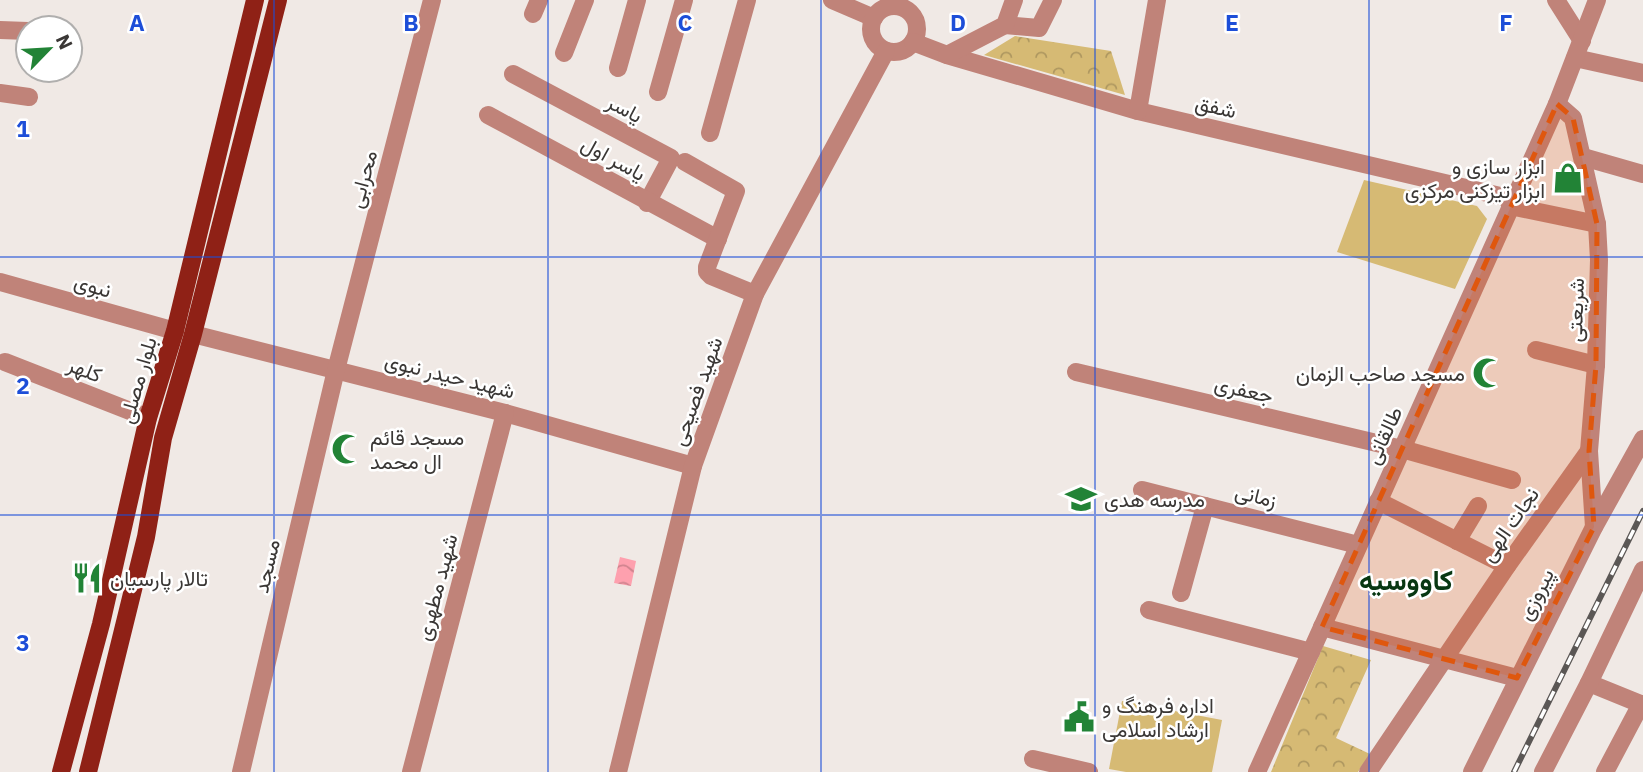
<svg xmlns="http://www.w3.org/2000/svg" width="1643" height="772" font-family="'IBM Plex Sans',Vazirmatn,sans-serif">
	<defs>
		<pattern id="park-crowns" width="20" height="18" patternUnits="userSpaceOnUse" patternTransform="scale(1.75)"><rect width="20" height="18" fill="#d6ba74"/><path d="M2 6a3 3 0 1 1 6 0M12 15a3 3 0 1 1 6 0" fill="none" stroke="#af9860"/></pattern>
		<pattern id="water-waves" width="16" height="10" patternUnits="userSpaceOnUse" patternTransform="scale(1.75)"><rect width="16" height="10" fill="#fea0ae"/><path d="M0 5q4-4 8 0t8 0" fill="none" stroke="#cf838e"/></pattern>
	</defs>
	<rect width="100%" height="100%" fill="#f0e9e5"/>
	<!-- park -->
	<g fill="url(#park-crowns)">
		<path d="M1015,36l96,15 14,44 -141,-40z"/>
		<path d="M1323,646l48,14 -35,78 34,16 -12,18h-87z"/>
	</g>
	<!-- garden -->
	<g fill="#d6ba74">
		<path d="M1364,180l113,26 10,13 -32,70 -118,-37z"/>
		<path d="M1122,701l100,19 -10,52h-86l-17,-3z"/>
	</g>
	<!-- water -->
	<path fill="url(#water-waves)" d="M620,557l16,4 -5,25 -17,-3z"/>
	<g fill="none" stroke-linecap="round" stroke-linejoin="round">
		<!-- minor -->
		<g stroke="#c08379" stroke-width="18">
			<path d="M832,0l42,18"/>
			<path d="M1556,0l26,41"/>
			<circle cx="894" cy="29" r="23"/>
			<path d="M533,14l6,-14"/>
			<path d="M1005,25l34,3 14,-28"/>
			<path d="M0,30l28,1"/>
			<path d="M913,42l34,13 191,56 375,88"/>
			<path d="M564,53l21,-53"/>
			<path d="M947,55l58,-30 9,-25"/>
			<path d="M1575,58l68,15"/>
			<path d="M618,68l19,-68"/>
			<path d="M513,74l158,84 -24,45"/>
			<path d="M658,92l26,-92"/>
			<path d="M0,93l29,4"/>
			<path d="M1557,104l16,14 24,106 2,36 -3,105 -7,86 5,76"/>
			<path d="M1138,111l19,-111"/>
			<path d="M488,115l230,124"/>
			<path d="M710,133l37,-133"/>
			<path d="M1583,157l60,17"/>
			<path d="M685,162l51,29 -29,76v5l4,4 44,18"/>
			<path d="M1510,206l87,18"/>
			<path d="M0,282l175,49"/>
			<path d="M193,334l312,79 188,53"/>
			<path d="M1536,350l60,15"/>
			<path d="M5,362l143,56"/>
			<path d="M1076,372l326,77 110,31"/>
			<path d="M1142,490l216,55"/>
			<path d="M1378,501l129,65"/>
			<path d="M1457,541l21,-35"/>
			<path d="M1181,593l24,-87"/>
			<path d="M1149,610l162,42"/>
			<path d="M1322,627l195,51"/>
			<path d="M1589,683l54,22"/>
			<path d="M1033,759l56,13"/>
			<path d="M241,772l95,-402 96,-370"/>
			<path d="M411,772l94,-359"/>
			<path d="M618,772l75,-306 62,-172 131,-243"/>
			<path d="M1257,772l300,-668 40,-104"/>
			<path d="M1368,772l139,-206 82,-115"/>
			<path d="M1472,772l122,-245 49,-88"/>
			<path d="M1543,772l46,-89 54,-113"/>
			<path d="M1605,772l36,-68"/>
		</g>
		<!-- major -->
		<g stroke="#8f2116" stroke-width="18">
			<path d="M61,772l40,-148 47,-206 27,-87 80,-331"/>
			<path d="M88,772l58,-235 17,-99 30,-104 85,-334"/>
		</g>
		<!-- rail casing -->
		<g stroke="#5b5755" stroke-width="6">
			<path id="rail" d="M1514,772l129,-261"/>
		</g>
		<!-- rail -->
		<use href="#rail" stroke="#fff" stroke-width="3.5" stroke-dasharray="10" stroke-linecap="butt"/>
	</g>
	<!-- marked area -->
	<path fill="#df570e" fill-opacity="0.2" stroke="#df570e" stroke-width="5" stroke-dasharray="14 9" stroke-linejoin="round" d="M1557,104l16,14 24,106 -1,141 -7,86 5,76 -77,151 -195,-51z"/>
	<!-- grid -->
	<path fill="none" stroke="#1d4ed8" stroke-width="2" stroke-opacity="0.55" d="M274,0v772M548,0v772M821,0v772M1095,0v772M1369,0v772M0,257h1643M0,515h1643"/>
	<!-- icons -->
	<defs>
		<g id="shop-bare" transform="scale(2.415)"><path d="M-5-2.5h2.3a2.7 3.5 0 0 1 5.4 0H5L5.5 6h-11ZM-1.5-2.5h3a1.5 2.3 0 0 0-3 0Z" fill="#228336" stroke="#fff" stroke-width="2.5" paint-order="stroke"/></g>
		<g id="mosque-bare" transform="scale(2.415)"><path d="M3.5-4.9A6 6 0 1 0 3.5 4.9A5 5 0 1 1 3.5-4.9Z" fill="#228336" stroke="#fff" stroke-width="2.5" paint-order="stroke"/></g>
		<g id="school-bare" transform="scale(2.415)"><path d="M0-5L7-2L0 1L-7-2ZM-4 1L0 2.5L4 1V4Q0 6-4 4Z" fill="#228336" stroke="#fff" stroke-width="2.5" paint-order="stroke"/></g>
		<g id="restaurant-bare" transform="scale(2.415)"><path d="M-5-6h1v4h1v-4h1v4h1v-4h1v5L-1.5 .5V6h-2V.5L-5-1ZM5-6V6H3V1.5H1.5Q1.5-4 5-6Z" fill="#228336" stroke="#fff" stroke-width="2.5" paint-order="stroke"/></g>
		<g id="civic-bare" transform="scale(2.415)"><path d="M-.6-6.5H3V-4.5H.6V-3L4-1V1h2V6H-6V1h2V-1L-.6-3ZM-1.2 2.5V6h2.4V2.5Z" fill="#228336" stroke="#fff" stroke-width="2.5" paint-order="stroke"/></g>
	</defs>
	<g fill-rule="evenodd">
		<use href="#shop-bare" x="1568" y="178"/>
		<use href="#mosque-bare" x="1488" y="373"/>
		<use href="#mosque-bare" x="347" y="449"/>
		<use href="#school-bare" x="1081" y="499"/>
		<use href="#restaurant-bare" x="87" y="578"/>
		<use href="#civic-bare" x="1079" y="717"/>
	</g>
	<g text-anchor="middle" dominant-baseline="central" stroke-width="5" stroke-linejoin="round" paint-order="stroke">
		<!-- street labels -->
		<g font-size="21" fill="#3a3735" stroke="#fff">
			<text transform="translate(1216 106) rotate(13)">شفق</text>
			<text transform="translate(625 108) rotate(28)">یاسر</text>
			<text transform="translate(614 158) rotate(29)">یاسر اول</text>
			<text transform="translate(362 179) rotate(-75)">محرابی</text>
			<text transform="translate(93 285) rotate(16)">نبوی</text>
			<text transform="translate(1575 310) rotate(-88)">شریعتی</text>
			<text transform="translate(85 369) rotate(22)">کلهر</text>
			<text transform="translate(450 375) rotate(14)">شهید حیدر نبوی</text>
			<text transform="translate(137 380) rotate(-74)">بلوار مصلی</text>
			<text transform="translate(1244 389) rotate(13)">جعفری</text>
			<text transform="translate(696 391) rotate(-70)">شهید فصیحی</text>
			<text transform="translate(1383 435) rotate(-65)">طالقانی</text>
			<text transform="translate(1256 495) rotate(14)">زمانی</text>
			<text transform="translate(1509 524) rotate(-55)">نجات الهی</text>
			<text transform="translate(266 566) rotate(-77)">مسجد</text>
			<text transform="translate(436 587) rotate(-75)">شهید مطهری</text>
			<text transform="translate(1535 594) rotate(-63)">پیروزی</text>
		</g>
		<!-- poi labels -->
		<g font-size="21" fill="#3a3735" stroke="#fff" text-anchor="start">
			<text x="1545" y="166" text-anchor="end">ابزار سازی و<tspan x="1545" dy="24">ابزار تیزکنی مرکزی</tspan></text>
			<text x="1465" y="373" text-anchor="end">مسجد صاحب الزمان</text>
			<text x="370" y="437">مسجد قائم<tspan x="370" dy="24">ال محمد</tspan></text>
			<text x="1104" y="499">مدرسه هدی</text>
			<text x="110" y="578">تالار پارسیان</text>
			<text x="1102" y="705">اداره فرهنگ و<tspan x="1102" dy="24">ارشاد اسلامی</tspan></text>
		</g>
		<!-- district labels -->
		<g font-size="28" font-weight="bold" fill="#083712" stroke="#fff">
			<text x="1406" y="579">کاووسیه</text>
		</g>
	</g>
	<g font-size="23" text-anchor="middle" font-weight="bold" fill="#1d4ed8" stroke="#fff" stroke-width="5" stroke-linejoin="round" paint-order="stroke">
		<text x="137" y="31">A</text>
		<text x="411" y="31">B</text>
		<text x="685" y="31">C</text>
		<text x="958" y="31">D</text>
		<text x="1232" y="31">E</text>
		<text x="1506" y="31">F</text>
		<text x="23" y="137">1</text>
		<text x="23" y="394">2</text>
		<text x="23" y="651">3</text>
	</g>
	<!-- north arrow -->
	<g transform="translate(49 49) rotate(65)"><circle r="33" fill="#ffffff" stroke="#b0afae" stroke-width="2"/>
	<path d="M0-5L12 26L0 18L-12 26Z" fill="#228336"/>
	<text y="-10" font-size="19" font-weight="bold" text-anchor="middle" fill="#3a3735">N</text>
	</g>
</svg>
